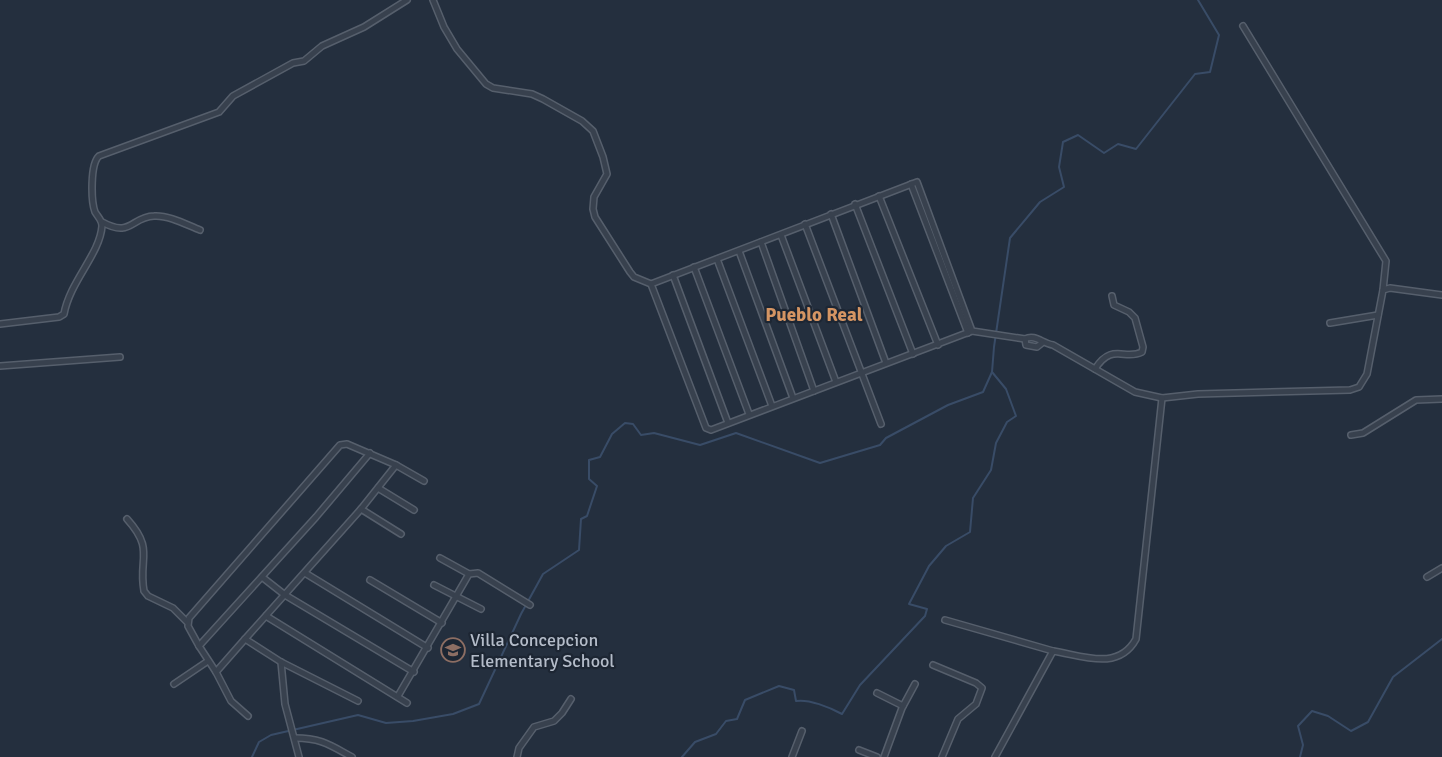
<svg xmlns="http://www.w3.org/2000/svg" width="1442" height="757" font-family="Signika,sans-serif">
	<rect width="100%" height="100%" fill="#242f3e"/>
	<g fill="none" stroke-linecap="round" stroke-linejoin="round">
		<!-- stream -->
		<g stroke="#394c67" stroke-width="2">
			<path d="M252,757l7,-15 12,-7 87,-20 28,8 27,-2 40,-7 26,-10 42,-90 22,-40 36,-24 2,-31 6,-3 10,-30 -8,-7v-19l11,-3 12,-23 13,-11 8,1 8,11 13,-2 46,12 36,-12 84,30 60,-18 6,-7 62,-33 35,-13 9,-20"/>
			<path d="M682,757l13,-15 21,-8 10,-13 11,-2 8,-19 34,-14 15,4 2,11c13,-2 33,6 46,13l18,-29 65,-69 2,-7 -18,-5 20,-38 17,-20 24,-14 3,-34 18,-28 5,-27 11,-21 9,-6 -10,-27 -14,-17 2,-25 16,-109 30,-36 24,-15 -5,-20 4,-25 15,-7 26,18 14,-9 18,5 59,-75 15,-2 9,-37 -21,-35"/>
			<path d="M1300,757l3,-12 -5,-19 14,-15 16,5 23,15 17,-9 25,-45 49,-38"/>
		</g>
		<!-- minor casing -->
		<g stroke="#565f6c" stroke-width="8">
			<g id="minor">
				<path d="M433,0l11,27 13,22 29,35 7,4 39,6 11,5 39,22 11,10 10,26 4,17 -13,23 -1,12 2,8 35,55 4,5 17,7"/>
				<path d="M1243,26l143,235 -3,29"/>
				<path d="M911,184l57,149"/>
				<path d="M879,196l59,149"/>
				<path d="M855,204l58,150"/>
				<path d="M831,214l55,149"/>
				<path d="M102,222c29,16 29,-5 52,-6 15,-1 33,9 46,14"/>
				<path d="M805,224l76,200"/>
				<path d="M781,235l55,147"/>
				<path d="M761,242l53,149"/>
				<path d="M739,251l54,147"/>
				<path d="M717,259l55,147"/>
				<path d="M694,267l55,147"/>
				<path d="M673,275l55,148"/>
				<path d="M1330,323l48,-8"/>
				<path d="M0,324l59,-7 5,-3c6,-33 36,-60 38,-88 0,-6 -4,-9 -7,-14 -4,-11 -5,-48 4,-56l120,-44 14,-16 60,-33 11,-2 18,-15 42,-19 43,-27"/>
				<path d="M972,331l-55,-149 -266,102 55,144 5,2 261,-99 53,8c10,-5 17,4 28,6l82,47 27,6 36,-4 152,-4 9,-3 8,-13 16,-84 7,-2 52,7"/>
				<path d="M1025,339l1,6 11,2 5,-4"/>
				<path d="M0,366l120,-9"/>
				<path d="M1095,369c17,-27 30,-8 47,-17l1,-5 -8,-29 -6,-6 -15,-7 -2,-9"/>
				<path d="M1351,435l12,-2 53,-33 26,-1"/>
				<path d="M378,488l36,22"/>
				<path d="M361,509l40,25"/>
				<path d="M127,519c28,31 11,39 17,72l4,5 25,12 14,14"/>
				<path d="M440,558l29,16"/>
				<path d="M305,573l123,75"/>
				<path d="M262,577l23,18 129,77"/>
				<path d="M1427,577l15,-9"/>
				<path d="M370,580l72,43"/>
				<path d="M434,585l47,24"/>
				<path d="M266,616l141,87"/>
				<path d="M945,620l108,31"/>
				<path d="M245,639l116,-130 35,-44 28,16"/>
				<path d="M199,646l-11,-20 1,-8 151,-173 7,-1 49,21"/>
				<path d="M281,662l4,42 14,53"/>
				<path d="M933,665l43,18 6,5 -6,16 -18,15 -16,38"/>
				<path d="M216,672l15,29 17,15"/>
				<path d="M174,684l34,-23"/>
				<path d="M877,693l26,13"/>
				<path d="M398,696l71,-122 9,-1 52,32"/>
				<path d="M358,701l-77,-39 -36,-23 -29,33 -17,-26 117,-129 54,-64"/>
				<path d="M295,738c26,0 35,7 57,19"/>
				<path d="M859,750l18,7"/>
				<path d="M517,757l2,-9 15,-21 20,-6 8,-8 9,-14"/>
				<path d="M792,757l10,-26"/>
				<path d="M884,757l18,-49 13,-24"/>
				<path d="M995,757l58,-106c28,4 65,21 83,-12l26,-241"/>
			</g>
		</g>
		<!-- minor -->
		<use href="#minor" stroke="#38414e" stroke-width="5"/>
	</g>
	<!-- icons -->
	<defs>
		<g id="school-ring" transform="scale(1.25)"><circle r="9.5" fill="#1d2633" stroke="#8d6e63" stroke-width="1.5"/><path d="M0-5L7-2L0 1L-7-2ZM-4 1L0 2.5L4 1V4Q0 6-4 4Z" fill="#8d6e63"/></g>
	</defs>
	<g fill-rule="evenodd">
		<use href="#school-ring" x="453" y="650"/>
	</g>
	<g text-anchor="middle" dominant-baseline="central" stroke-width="4.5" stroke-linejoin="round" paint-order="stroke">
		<!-- poi labels -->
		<g font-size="18" fill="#b4bcc9" stroke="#1d2633" text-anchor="start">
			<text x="470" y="640">Villa Concepcion<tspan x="470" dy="21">Elementary School</tspan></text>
		</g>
		<!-- neighbourhood labels -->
		<g font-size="19" font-weight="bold" fill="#d59563" stroke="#1d2633">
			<text x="814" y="315">Pueblo Real</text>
		</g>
	</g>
</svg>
